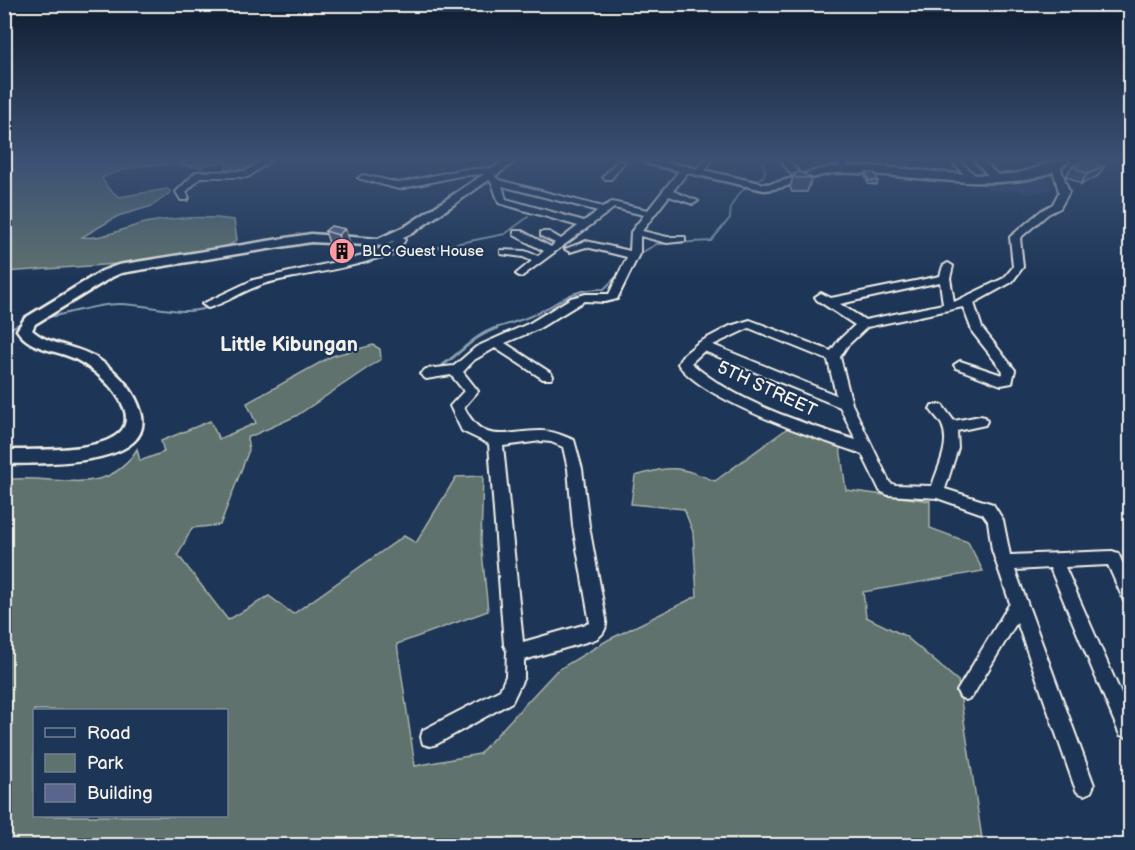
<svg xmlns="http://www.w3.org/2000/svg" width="1135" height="850" font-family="'Balsamiq Sans',sans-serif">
	<rect width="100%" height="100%" fill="#1d3557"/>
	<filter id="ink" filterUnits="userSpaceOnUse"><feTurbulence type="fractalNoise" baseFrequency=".0167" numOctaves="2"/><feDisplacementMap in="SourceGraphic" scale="12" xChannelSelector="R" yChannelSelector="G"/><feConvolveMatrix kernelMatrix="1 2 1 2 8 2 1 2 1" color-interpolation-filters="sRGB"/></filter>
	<g filter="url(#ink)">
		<!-- built -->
		<path fill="#2f4367" d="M1054,171l-4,15 4,3 -28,6 -6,-4 -32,-1 -9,-11 39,-1z"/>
		<!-- green -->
		<g fill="#5e726e" stroke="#a9b2ab" stroke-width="1.5" fill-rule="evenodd">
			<path d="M5,161h254c-10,11 -22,12 -37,10l4,-3v-6l-23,3 -1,3c-33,-6 -69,-5 -100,10l5,9 12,10 48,-8 4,3 -19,14 -34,10 -36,21c22,3 45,-11 68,-15 26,-5 58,-6 84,-2l3,20 -18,12 -102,12 -112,8z"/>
			<path d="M373,345l7,4 1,10 -85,57 -49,22 2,12 -29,75 -28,3 -14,27 50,65 41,-24 24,18 111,-78 12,7 40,-66 27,-1 -2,66 7,69 -91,33 18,122 64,-12 77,-83 52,-31 89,-44 -4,-64 -9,-23 -53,-5 4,-28c39,-11 42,-10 80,5l77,-56 48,22 6,43 84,11v27l38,14 15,29 -120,21 3,25 39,19 53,45 25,164 -978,1v-366c47,-8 101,22 132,-31l3,12 24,-9 -3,-11 49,-20 9,18 37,-16 -9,-20 85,-47zM34,710h192v106h-192z"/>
		</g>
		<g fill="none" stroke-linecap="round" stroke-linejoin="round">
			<!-- stream-far1 -->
			<g stroke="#899eaf" stroke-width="2">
				<path d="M639,254l18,-10 54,-3 19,-23 1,-12 6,-10 12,-12 14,-7 2,-5 -3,-11"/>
				<path d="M364,262l141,-28 23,-17"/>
				<path d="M42,318c26,-3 51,-14 77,-14 34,0 64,15 96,1"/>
				<path d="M8,329l14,-6"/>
				<path d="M492,329c14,-4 28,-8 41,-14 30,-13 34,-26 71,-26l11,-11"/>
			</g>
			<!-- stream -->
			<g stroke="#899eaf" stroke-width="3">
				<path d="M4,331l7,-3"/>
				<path d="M443,365c19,-13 31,-30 54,-37"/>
			</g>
			<!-- minor casing -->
			<g stroke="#f4f1e8" stroke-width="4">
				<g id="minor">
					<path d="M261,161h9l-22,16h-47l-15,15 3,6 -2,2h-6l-5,-8 20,-20 50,-1z"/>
					<path d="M617,161h8l-14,18h-6l-2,-2z"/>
					<path d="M703,161h8l-8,13h-6l-2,-2z"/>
					<path d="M781,161h8l15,17 -2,2h-6z"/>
					<path d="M837,161h8l5,9 -2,2h-6z"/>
					<path d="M951,161h9l17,16 -8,2z"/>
					<path d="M974,161h9l16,15 -8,2z"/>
					<path d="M1056,163l4,3 9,26 -9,16 -12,6 -28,24 3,29 -11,15 -38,21 8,25 33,42 -3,13 -11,2 -45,-17 -2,-3 6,-4 42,14 1,-4 -30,-38 -10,-26 -96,20 -20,19 -7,11 12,47 38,79 5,2 37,1c6,-19 19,-42 10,-61 -3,-6 -8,-10 -12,-16l2,-4h10l12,16 26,-5 5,1 2,4 -2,4 -28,6 1,17 -13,41 48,15 10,16 7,35 102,-4 6,2 12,26v24l-6,-2 -16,-36 -43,2 65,147v22l-3,1 -7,-2 -70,-167 -35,2 79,215 -3,7 -7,3 -7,-3 -3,-7 -57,-163 -45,75 -6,3 -6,-3 -3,-6 53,-88 -18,-53 -4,-29 -5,-7 -46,-16 -49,-3 -8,-4 -18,-37c-44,-15 -159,-53 -184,-90l4,-8 16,-13 32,-17 20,-6 81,31 8,-11 16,-15 -38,-25 -2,-3 6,-4 10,5 109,-22 3,-10 5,-3 5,3 -3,12 4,24 50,-24 9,-11 -3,-30 32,-27 11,-6 6,-12 -7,-26zM940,282l3,22 -78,16 -25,-16zM749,328l79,32 8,35 -123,-50zM704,351l136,56 16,33c-57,-18 -120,-38 -165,-77z"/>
					<path d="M685,166l5,3 -17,22 25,10 -5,3 -24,-8 -27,35 25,6h18v4l-18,2 -27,-7v16l-23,47 -12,3 -21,-1 -46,28 -33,14 46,30 2,3 -2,3h-8l-48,-31 -21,12 -11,12 15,19 -14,16c20,41 43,23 78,24 12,0 21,5 32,9l8,29 7,57 17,93c1,10 -3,17 -13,21l-69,20v17l-12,25 -75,42 -7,2 -7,-2 -2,-7 2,-7 77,-40 6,-14 1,-25 -3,-6 -15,-201 -27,-13 -12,-25 14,-15 -13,-16 -25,4 -6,-5 6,-5 28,-3 22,-19 54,-24 41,-25 15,-4h23l18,-37 -41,-10 -16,5 -5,-3 21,-8 44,10 1,-19 13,-17 -30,-7 -93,69 -5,-3 16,-13 -9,-4 -22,-3v-4l24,1 13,5 6,-5 -30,-16v-4h8l29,16 4,-4 -14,-7v-4h8l12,7 17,-13 -79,-23 -7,-20 -8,-9 -25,2 -60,13 -41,-11 5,-3 36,8 60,-13 35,-2 5,3 -7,3 7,6 104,27 9,-5 36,8 34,-43zM502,186l96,25 -14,10 -78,-22zM541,441l10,1 12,5 5,22 5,57 17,97 -67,19 -20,-196z"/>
					<path d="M397,233l8,7c-13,27 -117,34 -147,46 -17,6 -32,17 -50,22l-6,-4 51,-24 110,-24 31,-14 -2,-6z"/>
				</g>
			</g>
			<!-- major casing -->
			<g stroke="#f4f1e8" stroke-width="5">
				<g id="major">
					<path d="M504,161h12l-102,71 -30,14 -73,-4 -190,31 -9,4 -77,47 -3,6c17,16 46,15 66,29 19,13 37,31 43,53 16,57 -105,51 -137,52v-14c28,-1 138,7 120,-42 -8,-20 -29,-38 -47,-48 -20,-11 -47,-9 -60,-30l8,-12 77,-47 16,-6 193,-31 67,5 28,-13z"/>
					<path d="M644,161h19l101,23c25,-1 47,-16 72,-17 58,-4 117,12 176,7 20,-2 38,-15 57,-13 -44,42 -176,8 -234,12 -24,2 -46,16 -71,17l-115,-26z"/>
				</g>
			</g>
			<!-- minor -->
			<use href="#minor" fill="#1d3557" fill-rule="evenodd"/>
			<!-- major -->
			<use href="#major" fill="#1d3557" fill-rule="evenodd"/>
		</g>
		<!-- wall -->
		<g fill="#4d5779" stroke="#f4f1e8" stroke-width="1.5">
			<path d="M1072,166l32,1 -6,9 -17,8 -15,-8z"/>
			<path d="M866,173l12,8 -1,4 -9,-1 -3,-8z"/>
			<path d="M794,174l18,4 -5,14h-15l-2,-5z"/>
			<path d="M345,229l7,21 -7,6 -13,-4 -7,-21z"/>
		</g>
		<!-- shaded-wall -->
		<g fill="#3f4763" stroke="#f4f1e8" stroke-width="1.5">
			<path d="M1104,167l-6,9 -17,8 6,-10z"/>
			<path d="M345,229l7,21 -7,6 -7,-21z"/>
		</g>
		<!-- building -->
		<g fill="#5a658d" stroke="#f4f1e8" stroke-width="1.5">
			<path d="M1085,161h6l13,6 -17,7 -15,-8z"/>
			<path d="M800,172l12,6h-16l-2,-4z"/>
			<path d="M866,173h9l3,8h-9z"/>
			<path d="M331,226l14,3 -7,6 -13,-4z"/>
		</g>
	</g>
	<!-- sky -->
	<linearGradient id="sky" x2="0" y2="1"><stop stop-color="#101d30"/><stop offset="0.57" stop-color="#3a5174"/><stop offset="1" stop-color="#3a5174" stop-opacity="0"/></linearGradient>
	<rect width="1135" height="280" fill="url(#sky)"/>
	<!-- icons -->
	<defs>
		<g id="building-disc" transform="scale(1.35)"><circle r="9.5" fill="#ff9aa2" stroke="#1d3557"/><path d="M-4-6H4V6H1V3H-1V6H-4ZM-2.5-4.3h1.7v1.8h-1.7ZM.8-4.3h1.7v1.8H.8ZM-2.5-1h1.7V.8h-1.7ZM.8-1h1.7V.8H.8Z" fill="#111"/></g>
	</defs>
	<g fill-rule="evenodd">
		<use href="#building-disc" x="342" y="251"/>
	</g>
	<g text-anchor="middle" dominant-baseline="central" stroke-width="4.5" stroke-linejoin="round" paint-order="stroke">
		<!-- far-poi labels -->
		<g font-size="15" fill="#f4f1e8" stroke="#1d3557" text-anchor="start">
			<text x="362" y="251">BLC Guest House</text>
		</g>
		<!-- street labels -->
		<g font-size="18" fill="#f4f1e8" stroke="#1d3557">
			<text transform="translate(767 389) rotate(25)">5TH STREET</text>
		</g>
		<!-- neighbourhood labels -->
		<g font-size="20" font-weight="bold" fill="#f4f1e8" stroke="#1d3557">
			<text x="289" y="345">Little Kibungan</text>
		</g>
	</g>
	<!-- margin -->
	<rect width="1135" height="850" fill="none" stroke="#1d3557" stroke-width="24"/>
	<rect x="12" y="12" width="1111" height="826" fill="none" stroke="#f4f1e8" stroke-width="2" filter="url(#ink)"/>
	<!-- legend -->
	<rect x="33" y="709" width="195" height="108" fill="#1d3557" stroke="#738091" stroke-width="1.5"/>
	<rect x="45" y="728" width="30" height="9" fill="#1d3557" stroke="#738091" stroke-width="1.5"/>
	<text x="87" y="739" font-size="18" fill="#f4f1e8">Road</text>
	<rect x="45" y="754" width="30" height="18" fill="#5e726e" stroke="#738091" stroke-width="1.5"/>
	<text x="87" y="769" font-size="18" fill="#f4f1e8">Park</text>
	<rect x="45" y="784" width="30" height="18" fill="#5a658d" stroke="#738091" stroke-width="1.5"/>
	<text x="87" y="799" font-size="18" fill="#f4f1e8">Building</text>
</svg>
